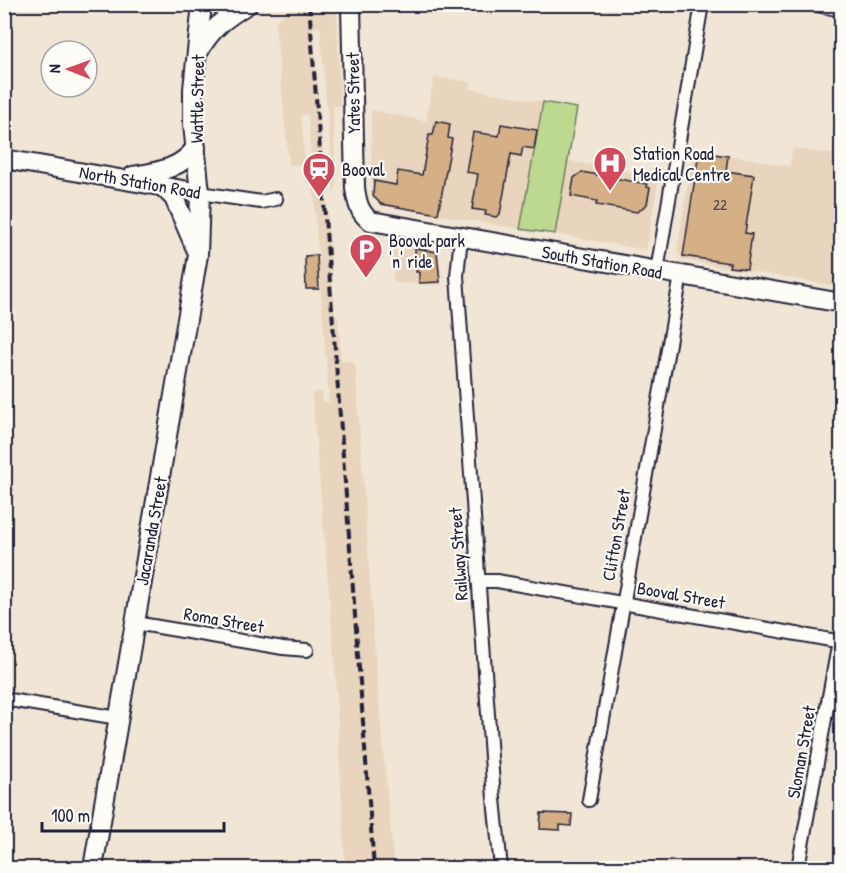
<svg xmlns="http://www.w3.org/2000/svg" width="846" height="873" font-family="'Patrick Hand',sans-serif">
	<rect width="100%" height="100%" fill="#f1e5d5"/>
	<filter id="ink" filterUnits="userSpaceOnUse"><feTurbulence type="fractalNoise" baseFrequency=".0167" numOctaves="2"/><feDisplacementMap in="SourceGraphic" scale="12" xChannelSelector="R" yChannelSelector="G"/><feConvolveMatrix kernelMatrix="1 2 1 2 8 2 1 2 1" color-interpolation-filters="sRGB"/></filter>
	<g filter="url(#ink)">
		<!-- built -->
		<g fill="#e9d5bd">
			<path d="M324,7l13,5 3,94h-7l3,81 -2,6 -14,-166 -7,1 22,287 3,1 3,44 14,3 21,307 18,198h-49l-10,-203 -23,-272 10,-1 1,10h6l-21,-287h-7l4,49 -16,1 -14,-143 14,-12z"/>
			<path d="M434,77l37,5 -1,7 73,13 -23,127 -140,-24 -8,-9 -1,-86 55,11z"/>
			<path d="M793,148l48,8v131l-158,-27 -6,-8 16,-103 96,17z"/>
			<path d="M568,161l91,16 -13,73 -91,-16z"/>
			<path d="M391,244l48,9 2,32 -47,-2z"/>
		</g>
		<!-- green -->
		<path fill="#bdd88f" stroke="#707d65" stroke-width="1.5" d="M543,102l34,6 -22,126 -35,-5z"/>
		<!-- building -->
		<g fill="#d5af86" stroke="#22223b" stroke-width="1.5">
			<path d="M436,121l14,3 -2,14 4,1 -14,75 -57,-10 -8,-8 1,-15 22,4 2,-14 24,4 7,-40h4z"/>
			<path d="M501,124l36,6 -3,19 -11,-2 -2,9 -10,-2 -11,60 -4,3 -11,-2 1,-4 -14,-2 6,-35 -12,-2 7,-40 26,4z"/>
			<path d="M699,152l29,4 -2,15 28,4 -9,58 7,1 -5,35 -18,-2 1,-4 -47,-7z"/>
			<path d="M582,172l65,12v3l3,1 -3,16 -10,8 -41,-7 1,-4 -26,-5 3,-18z"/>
			<path d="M415,248l22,4 3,30 -21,1v-11h-3z"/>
			<path d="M317,255l2,34h-13l-1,-33z"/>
			<path d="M541,813l31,1 -1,12 -11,-1v5l-20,-1z"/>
		</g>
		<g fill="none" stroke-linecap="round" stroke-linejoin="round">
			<!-- street casing -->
			<g stroke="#22223b" stroke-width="16">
				<g id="street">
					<path d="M811,4l31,6"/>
					<path d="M200,193l61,9 15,-3"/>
					<path d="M461,237l-4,39 37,523 7,69"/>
					<path d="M657,271l45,-267"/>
					<path d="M478,581h19l345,61"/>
					<path d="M135,623l148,25 24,2"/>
					<path d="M4,699l114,19"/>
					<path d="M589,800l92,-525"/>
					<path d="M798,868l41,-227"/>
				</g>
			</g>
			<!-- secondary casing -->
			<g stroke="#22223b" stroke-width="22">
				<g id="secondary">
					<path d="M351,4l4,184c2,14 4,25 16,33l471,82"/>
					<path d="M199,51c12,-23 28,-34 49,-47"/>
					<path d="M4,159l196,34"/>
					<path d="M133,176c24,-4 49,-7 63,-29"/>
					<path d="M162,186l12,12 22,51"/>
					<path d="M93,868l105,-613 2,-62 -7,-69v-35l9,-85"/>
				</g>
			</g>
			<!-- street -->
			<use href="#street" stroke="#fdfcf7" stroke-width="12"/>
			<!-- secondary -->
			<use href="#secondary" stroke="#fdfcf7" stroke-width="18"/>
			<!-- rail -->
			<path stroke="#22223b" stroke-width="4" stroke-dasharray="9 4.5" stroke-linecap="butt" d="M309,4l65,864"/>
		</g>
	</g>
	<!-- icons -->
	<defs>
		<g id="hospital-pin" transform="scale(1.725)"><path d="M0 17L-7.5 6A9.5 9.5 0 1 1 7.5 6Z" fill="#d1495b" stroke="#fdfcf7"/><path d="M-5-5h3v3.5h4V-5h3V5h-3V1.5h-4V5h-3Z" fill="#fff"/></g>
		<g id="station-pin" transform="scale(1.725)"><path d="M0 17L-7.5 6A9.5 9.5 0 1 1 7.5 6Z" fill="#d1495b" stroke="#fdfcf7"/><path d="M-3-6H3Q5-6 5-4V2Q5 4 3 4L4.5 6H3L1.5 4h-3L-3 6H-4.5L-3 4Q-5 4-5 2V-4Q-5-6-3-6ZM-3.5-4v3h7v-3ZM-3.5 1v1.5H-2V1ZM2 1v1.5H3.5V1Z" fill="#fff"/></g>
		<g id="parking-pin" transform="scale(1.725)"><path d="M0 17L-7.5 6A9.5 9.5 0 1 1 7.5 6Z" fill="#d1495b" stroke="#fdfcf7"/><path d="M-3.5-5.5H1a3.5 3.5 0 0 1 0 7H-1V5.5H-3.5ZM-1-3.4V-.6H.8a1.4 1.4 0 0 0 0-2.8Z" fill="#fff"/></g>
	</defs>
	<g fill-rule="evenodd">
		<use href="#hospital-pin" x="610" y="163"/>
		<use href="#station-pin" x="319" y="169"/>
		<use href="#parking-pin" x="366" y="250"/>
	</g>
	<g text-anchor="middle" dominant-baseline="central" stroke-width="4.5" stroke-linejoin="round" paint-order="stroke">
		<!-- number labels -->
		<g font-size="15" fill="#4f454e">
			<text x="720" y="204">22</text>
		</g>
		<!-- street labels -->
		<g font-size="18" fill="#22223b" stroke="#fdfcf7">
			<text transform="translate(353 93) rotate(-91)">Yates Street</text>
			<text transform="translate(197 99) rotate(-89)">Wattle Street</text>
			<text transform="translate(140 182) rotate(10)">North Station Road</text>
			<text transform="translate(602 262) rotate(10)">South Station Road</text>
			<text transform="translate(151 531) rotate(-80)">Jacaranda Street</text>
			<text transform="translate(616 535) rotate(-80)">Clifton Street</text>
			<text transform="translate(458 554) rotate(-94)">Railway Street</text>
			<text transform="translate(681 595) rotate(10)">Booval Street</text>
			<text transform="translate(224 620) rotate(10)">Roma Street</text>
			<text transform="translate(801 752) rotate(-80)">Sloman Street</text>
		</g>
		<!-- poi labels -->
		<g font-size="18" fill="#22223b" stroke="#fdfcf7" text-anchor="start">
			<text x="633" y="153">Station Road<tspan x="633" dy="21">Medical Centre</tspan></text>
			<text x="342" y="169">Booval</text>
			<text x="389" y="240">Booval park<tspan x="389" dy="21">'n' ride</tspan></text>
		</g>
	</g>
	<!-- margin -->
	<rect width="846" height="873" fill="none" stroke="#fdfcf7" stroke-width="24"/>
	<rect x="12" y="12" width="822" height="849" fill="none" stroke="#22223b" stroke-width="2" filter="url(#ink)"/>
	<!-- north arrow -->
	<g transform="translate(69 69) rotate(271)"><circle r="28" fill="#fdfcf7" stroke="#a5a5ac" stroke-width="1.5"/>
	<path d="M0-4.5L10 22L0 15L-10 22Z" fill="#d1495b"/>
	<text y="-9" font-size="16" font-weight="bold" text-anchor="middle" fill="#22223b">N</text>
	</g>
	<!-- scale -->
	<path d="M42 822v9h182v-9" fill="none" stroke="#22223b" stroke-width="3"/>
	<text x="51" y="822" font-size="18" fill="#22223b" stroke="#fdfcf7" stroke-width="4.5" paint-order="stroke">100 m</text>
</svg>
